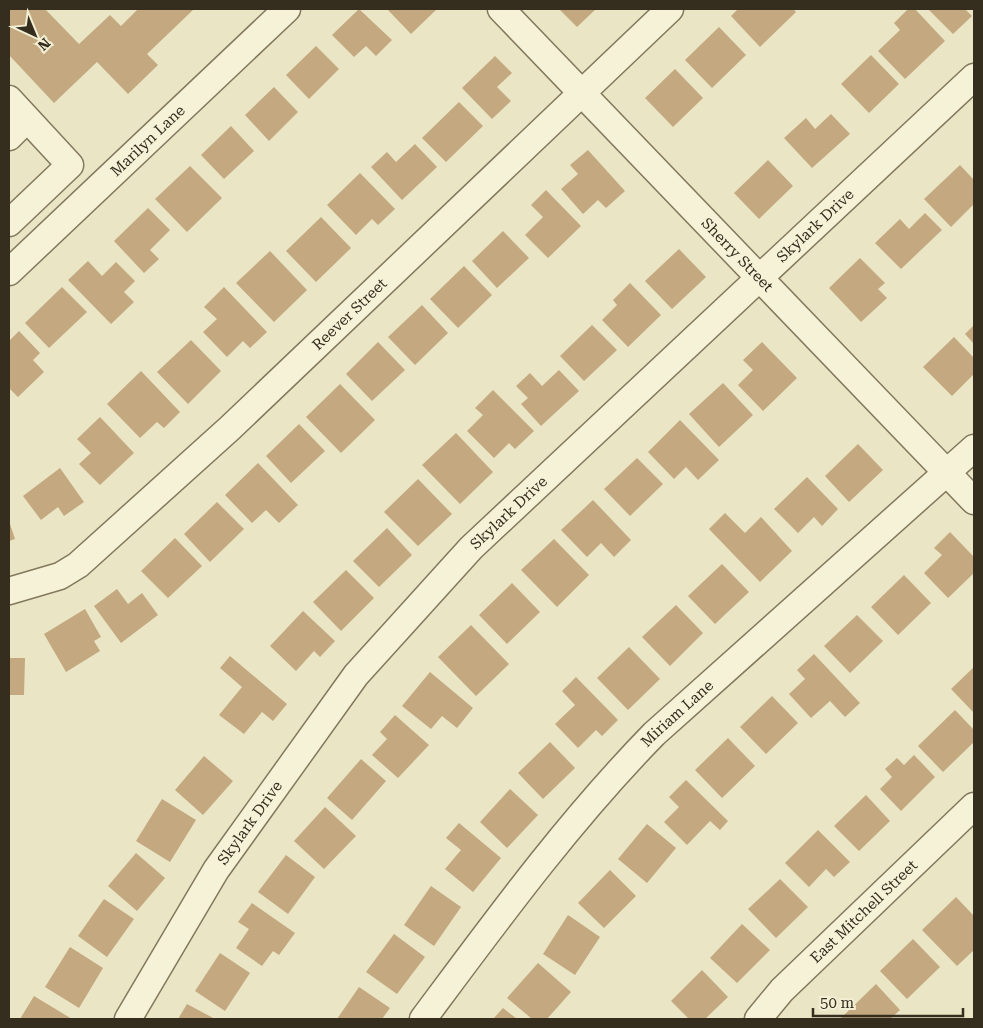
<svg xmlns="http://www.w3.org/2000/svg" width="983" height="1028" font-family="'Roboto Serif',serif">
	<rect width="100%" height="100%" fill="#eae6c5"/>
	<!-- building -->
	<g fill="#c4a87f">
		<path d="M9,9h36l34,35 31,-29 11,11 17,-17h56l-47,45 11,11 -30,29 -31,-32 -43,41 -45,-48z"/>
		<path d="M359,9l33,31 -16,16 -10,-10 -12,11 -22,-22z"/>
		<path d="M387,9h50l-26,25z"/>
		<path d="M559,9h37l-19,18z"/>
		<path d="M738,9h55l3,3 -36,35 -29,-31z"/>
		<path d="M908,9h7l30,32 -40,38 -27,-28 22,-21 -6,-7z"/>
		<path d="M928,9h37l7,7 -19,18z"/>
		<path d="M719,27l27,28 -34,33 -27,-28z"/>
		<path d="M316,46l23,23 -30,30 -23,-24z"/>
		<path d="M871,55l28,29 -30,29 -28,-29z"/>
		<path d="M495,56l17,17 -15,14 14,14 -19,18 -30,-31z"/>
		<path d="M675,69l28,29 -30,29 -28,-29z"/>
		<path d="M274,87l24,25 -29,29 -24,-26z"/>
		<path d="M459,102l24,24 -37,36 -24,-24z"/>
		<path d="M831,114l19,20 -38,34 -28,-30 22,-20 9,11z"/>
		<path d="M231,126l23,25 -30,28 -23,-24z"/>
		<path d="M415,144l22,23 -35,33 -31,-33 16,-15 9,10z"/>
		<path d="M588,150l37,41 -19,17 -8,-8 -15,14 -22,-25 17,-15 -8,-9z"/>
		<path d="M768,160l25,26 -34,33 -25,-26z"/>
		<path d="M960,165l14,15v24l-23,23 -27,-28z"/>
		<path d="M190,166l32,32 -35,34 -32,-33z"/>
		<path d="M360,173l35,36 -17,16 -6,-6 -16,16 -29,-30z"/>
		<path d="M546,190l35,36 -33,32 -23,-23 18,-18 -12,-12z"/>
		<path d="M148,208l22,22 -20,20 9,9 -15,14 -30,-32z"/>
		<path d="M925,213l17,17 -41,39 -26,-26 25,-24 9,10z"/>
		<path d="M321,217l30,31 -35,34 -30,-31z"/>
		<path d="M503,231l26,27 -32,30 -25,-27z"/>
		<path d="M679,249l27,28 -34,32 -27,-28z"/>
		<path d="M270,251l37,39 -33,32 -38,-39z"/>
		<path d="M860,258l25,25 -7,6 9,9 -26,24 -32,-34z"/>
		<path d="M88,261l14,15 14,-14 19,19 -11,11 10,10 -23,22 -43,-44z"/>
		<path d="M464,266l28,29 -34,33 -28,-29z"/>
		<path d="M630,283l31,32 -33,32 -26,-27 15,-15 -4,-5z"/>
		<path d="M62,287l25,25 -38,36 -24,-25z"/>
		<path d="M224,287l43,45 -17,16 -7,-7 -16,16 -24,-25 14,-13 -13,-12z"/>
		<path d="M422,305l26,28 -33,32 -27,-28z"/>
		<path d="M592,325l25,25 -33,31 -24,-25z"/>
		<path d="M974,325v19l-9,-10z"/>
		<path d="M19,331l21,22 -7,7 11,12 -26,25 -9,-9v-47z"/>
		<path d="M954,337l20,21v16l-22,22 -29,-29z"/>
		<path d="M191,340l30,31 -33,33 -31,-32z"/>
		<path d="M378,342l27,28 -33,31 -26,-27z"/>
		<path d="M762,342l35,36 -34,33 -25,-26 15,-15 -10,-10z"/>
		<path d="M559,370l20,21 -38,35 -20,-22 7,-6 -12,-12 14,-13 12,13z"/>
		<path d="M141,371l39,41 -16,16 -7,-6 -17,16 -33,-34z"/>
		<path d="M723,383l30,32 -34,32 -30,-33z"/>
		<path d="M340,384l35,36 -34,33 -35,-36z"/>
		<path d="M493,390l41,41 -19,18 -6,-6 -15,15 -27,-27 16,-16 -8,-7z"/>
		<path d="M100,417l34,36 -34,32 -21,-21 12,-11 -14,-14z"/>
		<path d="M680,420l39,40 -21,20 -12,-13 -12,12 -26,-27z"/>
		<path d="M299,424l26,27 -34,32 -25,-27z"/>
		<path d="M456,433l37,39 -33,32 -38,-39z"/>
		<path d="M858,444l25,26 -34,32 -24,-26z"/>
		<path d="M637,458l26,26 -33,32 -26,-27z"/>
		<path d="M258,463l40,42 -19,18 -13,-13 -14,13 -27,-28z"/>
		<path d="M60,468l24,34 -20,14 -6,-9 -17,13 -18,-24z"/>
		<path d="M807,477l31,32 -16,17 -8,-9 -16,16 -24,-24z"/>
		<path d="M418,479l34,35 -34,32 -34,-34z"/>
		<path d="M593,500l38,40 -17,17 -13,-14 -14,14 -26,-27z"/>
		<path d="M217,502l27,27 -34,33 -26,-28z"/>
		<path d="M725,513l20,20 16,-16 31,34 -32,31 -51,-53z"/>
		<path d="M9,521l6,18 -6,2z"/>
		<path d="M387,528l25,27 -33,32 -26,-26z"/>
		<path d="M950,532l24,25v16l-26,25 -24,-25 18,-18 -8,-7z"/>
		<path d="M175,538l27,28 -34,32 -27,-27z"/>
		<path d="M554,539l35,36 -32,32 -36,-37z"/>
		<path d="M722,564l27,28 -34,32 -27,-28z"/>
		<path d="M346,570l28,28 -33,33 -28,-29z"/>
		<path d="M904,575l27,28 -33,32 -27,-28z"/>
		<path d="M512,583l28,29 -33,32 -28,-29z"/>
		<path d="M117,589l11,15 14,-11 16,22 -37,28 -27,-37z"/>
		<path d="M676,605l27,28 -33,33 -28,-29z"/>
		<path d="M85,609l16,28 -7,4 6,10 -34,21 -22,-38z"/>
		<path d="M303,611l32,30 -15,16 -6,-6 -18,20 -26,-25z"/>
		<path d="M857,615l26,26 -33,32 -26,-27z"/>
		<path d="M471,625l38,39 -33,32 -38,-39z"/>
		<path d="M629,647l31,32 -32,31 -31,-32z"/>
		<path d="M814,654l46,49 -15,14 -15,-16 -19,17 -22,-24 16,-15 -8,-9z"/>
		<path d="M230,656l57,48 -14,17 -11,-9 -18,22 -25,-19 23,-28 -22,-19z"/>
		<path d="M9,658h16l-1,37h-15z"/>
		<path d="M974,667v46l-23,-24z"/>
		<path d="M430,672l43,36 -16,20 -15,-12 -11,13 -29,-23z"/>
		<path d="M576,677l42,43 -16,16 -6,-6 -18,18 -23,-24 20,-19 -13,-14z"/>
		<path d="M772,696l26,27 -32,31 -26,-27z"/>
		<path d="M955,710l19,20v12l-31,30 -25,-26z"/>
		<path d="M395,715l34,30 -31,33 -26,-23 15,-16 -7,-7z"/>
		<path d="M728,738l27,28 -33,32 -27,-28z"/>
		<path d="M550,742l25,26 -32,31 -25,-26z"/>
		<path d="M914,755l21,22 -34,34 -21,-22 12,-12 -7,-8 12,-11 7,7z"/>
		<path d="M204,756l29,25 -30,34 -28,-25z"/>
		<path d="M361,759l25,22 -34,39 -25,-22z"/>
		<path d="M686,780l42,41 -8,9 -10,-9 -23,24 -23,-23 15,-15 -10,-10z"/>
		<path d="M510,789l28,26 -31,33 -27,-26z"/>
		<path d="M866,795l24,26 -31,30 -25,-25z"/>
		<path d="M162,799l34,21 -26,42 -34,-21z"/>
		<path d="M325,807l31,29 -32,33 -30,-28z"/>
		<path d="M459,823l42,35 -28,34 -28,-23 16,-19 -15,-12z"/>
		<path d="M647,824l29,24 -29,35 -29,-24z"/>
		<path d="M818,830l32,32 -16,15 -8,-8 -17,18 -24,-24z"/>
		<path d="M136,853l29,25 -28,33 -29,-25z"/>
		<path d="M286,855l29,22 -27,37 -30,-22z"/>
		<path d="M610,870l26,26 -32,32 -26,-25z"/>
		<path d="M780,879l28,28 -32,31 -28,-29z"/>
		<path d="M431,886l30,21 -27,39 -30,-21z"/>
		<path d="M956,897l18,19v34l-17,16 -35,-36z"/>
		<path d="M104,899l30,20 -27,38 -29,-21z"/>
		<path d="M252,903l43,30 -16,22 -6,-4 -11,15 -26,-18 13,-19 -11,-7z"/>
		<path d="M568,915l32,22 -25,38 -32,-21z"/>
		<path d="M742,924l28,26 -33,33 -27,-25z"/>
		<path d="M394,934l31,23 -28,37 -31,-22z"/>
		<path d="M913,939l27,28 -33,32 -27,-28z"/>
		<path d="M70,947l33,21 -24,40 -34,-21z"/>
		<path d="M220,953l30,20 -25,38 -30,-20z"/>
		<path d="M538,963l33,29 -24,27h-15l-25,-21z"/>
		<path d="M702,970l26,27 -23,22h-16l-18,-18z"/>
		<path d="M876,984l24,26 -10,9h-48l-1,-1z"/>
		<path d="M359,987l31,21 -8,11h-45z"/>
		<path d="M34,996l38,23h-52z"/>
		<path d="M187,1004l28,15h-37z"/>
		<path d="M503,1008l14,11h-24z"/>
	</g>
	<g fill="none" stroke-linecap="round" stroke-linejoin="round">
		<!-- minor casing -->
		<g stroke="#83785d" stroke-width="29">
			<g id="minor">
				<path id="s1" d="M501,9l473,492"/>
				<path d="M9,99l61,66 -61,58"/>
				<path d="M9,137l18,-18"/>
				<path id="s2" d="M9,272l278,-263"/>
				<path id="s3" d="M9,591l51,-15 18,-11 152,-137 440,-419"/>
				<path id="s4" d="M128,1019l88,-149 140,-195 115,-127 503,-471"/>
				<path id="s5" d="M423,1019c73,-98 145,-197 231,-285l320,-286"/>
				<path id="s6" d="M758,1019l24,-29 192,-184"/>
			</g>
		</g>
		<!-- minor -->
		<use href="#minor" stroke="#f5f2d8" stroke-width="26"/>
	</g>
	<g text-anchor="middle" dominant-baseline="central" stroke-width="4" stroke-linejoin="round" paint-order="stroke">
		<!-- street labels -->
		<g font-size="15" fill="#352e1f" stroke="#f2efd4">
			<text stroke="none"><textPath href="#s2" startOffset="191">Marilyn Lane</textPath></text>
			<text stroke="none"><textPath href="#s4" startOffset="1056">Skylark Drive</textPath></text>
			<text stroke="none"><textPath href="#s1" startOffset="341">Sherry Street</textPath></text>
			<text stroke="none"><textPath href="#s3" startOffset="444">Reever Street</textPath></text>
			<text stroke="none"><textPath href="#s4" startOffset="636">Skylark Drive</textPath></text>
			<text stroke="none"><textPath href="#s5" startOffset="398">Miriam Lane</textPath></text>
			<text stroke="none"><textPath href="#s4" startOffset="231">Skylark Drive</textPath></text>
			<text stroke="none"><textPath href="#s6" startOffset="151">East Mitchell Street</textPath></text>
		</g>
	</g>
	<!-- border -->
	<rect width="983" height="1028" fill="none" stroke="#352e1f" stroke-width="20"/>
	<!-- north arrow -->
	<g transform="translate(35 35) rotate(136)" stroke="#f2efd4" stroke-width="4" paint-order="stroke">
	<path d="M0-4L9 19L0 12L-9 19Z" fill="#352e1f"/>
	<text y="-8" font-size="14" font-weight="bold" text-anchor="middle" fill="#352e1f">N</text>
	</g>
	<!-- scale -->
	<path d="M813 1008v8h150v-8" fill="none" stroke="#352e1f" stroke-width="2.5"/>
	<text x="820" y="1008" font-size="15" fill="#352e1f" stroke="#f2efd4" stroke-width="4" paint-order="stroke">50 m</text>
</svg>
